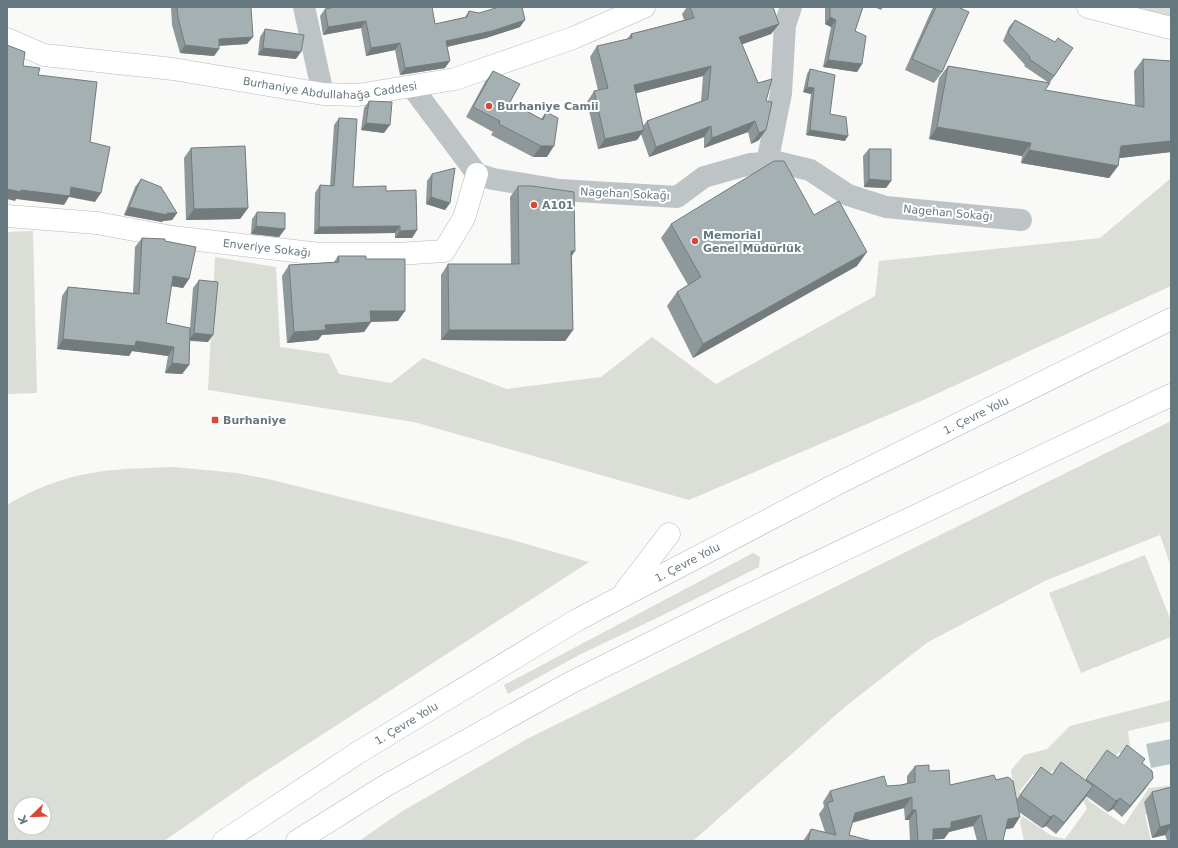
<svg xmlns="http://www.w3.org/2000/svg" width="1178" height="848" font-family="'DejaVu Sans',sans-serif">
	<rect width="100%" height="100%" fill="#f9f9f7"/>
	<!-- green -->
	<g fill="#daded6" fill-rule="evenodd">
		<path d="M1124,7h47v12z"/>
		<path d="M1171,178v108l-250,115 -232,99 -275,-78 -206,-32 7,-133 61,10 4,80 49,7 10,20 52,9 32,-25 84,31 94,-12 51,-40 64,47 159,-88 4,-35 221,-23z"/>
		<path d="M33,231l4,162 -30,1v-162z"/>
		<path d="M1171,421v146l-11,-32 -113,45 -119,62 -82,64 -153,135h-334l42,-29 126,-73z"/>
		<path d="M173,467l64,6 31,6 237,59 84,24 -337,218 -88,61h-157v-336c32,-20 70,-32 107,-35 20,-2 39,-2 59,-3zM20,804h24v24h-24z"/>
		<path d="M753,553l7,4 -1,10 -98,49 -80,38 -73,40 -4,-9z"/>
		<path d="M1145,555l26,66v16l-90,36 -32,-80z"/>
		<path d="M1171,700v21l-43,10 4,31 -13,-10 -10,11 -8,-6 -17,23 11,7 -8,10 2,4 35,24 25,-37 19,-2 1,8 -12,18 -12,3 6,26h-127l-4,-19 2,-6 30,20 13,3 22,-30 -3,-7 -12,-12 3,-4 -22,-16 -10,10 -10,-6 -14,18 9,10 -10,9 -7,-41 13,-15 23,-6 23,-23z"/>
	</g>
	<!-- water -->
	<path fill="#b7c5c7" d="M1171,739v25l-20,4 -5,-24z"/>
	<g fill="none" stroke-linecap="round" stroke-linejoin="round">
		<!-- secondary casing -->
		<g stroke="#b3babd" stroke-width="23">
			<g id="secondary">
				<path d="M1088,7l83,21"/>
				<path id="s1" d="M7,39l37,16 129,14 150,25 35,1 97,-16 118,-41 71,-31"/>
				<path id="s2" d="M7,216l90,7 75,14 148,17h77l47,-3 20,-33 13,-44"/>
			</g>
		</g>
		<!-- highway casing -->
		<g stroke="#b4b9bb" stroke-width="23">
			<g id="highway">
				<path d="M626,590l43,-56"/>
				<path id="s3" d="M224,841l135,-89 218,-132 258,-135 336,-166"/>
				<path d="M297,841l88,-55 185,-103 151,-75 450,-213"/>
			</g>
		</g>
		<!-- street -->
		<g stroke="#bec4c6" stroke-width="22">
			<path d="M304,7l19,87"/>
			<path d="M412,87l65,87 16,5 67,11 117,7 27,-20 46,-13 27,-2 33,8 38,25 38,12 135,13"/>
			<path d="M767,163l14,-70 4,-68 6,-18"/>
		</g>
		<!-- secondary -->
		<use href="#secondary" stroke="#fff" stroke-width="22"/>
		<!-- highway -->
		<use href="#highway" stroke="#fff" stroke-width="22"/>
	</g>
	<!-- wall -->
	<g fill="#8e979a" fill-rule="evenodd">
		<path d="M171,7h80l-4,37 -28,2v3l-5,7 -34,-3 -8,-28z"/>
		<path d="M687,7h86l6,17 -8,10 -29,10 24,57 -7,39 -8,4 -3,-12 -44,16v-11l-55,20 -8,-23 -4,6 -39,9 -11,-47 7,-11 4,-1 -8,-33 7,-11 30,-7 4,-5 53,-14 -2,-6zM703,76l-2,25 -54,20 -4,5 -8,-33z"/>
		<path d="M825,7h38l-8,24 7,33 -5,8 -34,-5 8,-40 -6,-3z"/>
		<path d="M874,7h9l-2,3z"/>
		<path d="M934,7h24l-16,65 -8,11 -29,-13 27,-61z"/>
		<path d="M325,9l110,15 30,-7 4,-6 51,16 -34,11 -39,9 -2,21 -45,7 -5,-25 -29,6 -5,-28 -38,7 -3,-19z"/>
		<path d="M1015,20l39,22 19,6 -28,42 90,16 -1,-35 9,-12 28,2v91l-52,6 -1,8 -9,12 -88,-15 1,-7 -93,-17 10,-61 9,-12 101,17 -25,-17 1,-1 -22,-24 6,-14z"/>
		<path d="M265,29l31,30 -38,-4 2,-18z"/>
		<path d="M810,69l20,45 15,27 -39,-6 5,-41 -8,-2 4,-18z"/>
		<path d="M493,71l17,31 31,17 5,-7 1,45h-14l-42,-22 2,-3 -27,-15 19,-35z"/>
		<path d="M369,101l15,32 -23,-3 3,-22z"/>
		<path d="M339,118l14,69 33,4 31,39 -5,8h-17v-5l-81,1 1,-41 5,-8 10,1 4,-61z"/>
		<path d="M191,148l57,60 -8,11 -54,1 -2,-62z"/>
		<path d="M869,149l22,32 -5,7 -22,-1 -1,-31z"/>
		<path d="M432,174l18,29 -5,7 -19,-6 1,-23z"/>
		<path d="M141,179l36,34 -5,7 -9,1 -1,1 -38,-7 11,-28z"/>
		<path d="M518,186l54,70 1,74 -8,11 -124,-1v-65l7,-11h63l-1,-67z"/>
		<path d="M257,212l28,17 -6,8 -28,-3 1,-15z"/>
		<path d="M814,215l43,51 -164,92 -26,-52 10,-14 11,-7 -27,-47 10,-14z"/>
		<path d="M142,238l23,3 24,38 -6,9 -12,-2 -5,37 24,5 3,-40 6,-8 9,62 -18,-1 -1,24 -7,9 -17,-1 3,-17 -36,-5 -3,5 -72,-7 5,-53 6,-9 65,6 2,-46z"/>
		<path d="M338,256l28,3 32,62 -27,1 -7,10 -42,3 -4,5 -31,3 -5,-67 7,-11 45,-3z"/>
		<path d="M1118,758l24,5 11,15 -8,11 -23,28 -9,-8 -5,3 -22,-16 -30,38 -10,-8 -4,2 -23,-16 -6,16 -7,1 -3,11 2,1h-28l-4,-15 -24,6 -5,7h-10l-1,2h-23l-1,-21h-4l-1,-12 -52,15 -3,12 23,6h-69l8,-12 14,3 -6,-18 5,-7 -1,-5 7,-11 57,-5 14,-1 6,-2v-7l8,-10 14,5 21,14 46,-5 21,19 24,-32 11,8 33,5z"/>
		<path d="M1171,787v54h-4l-2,-6 -13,3 -8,-36 8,-10z"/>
	</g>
	<!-- shaded-wall -->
	<g fill="#747b7d">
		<path d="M830,17l6,3 -5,7 -6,-3z"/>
		<path d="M525,20l-5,7 -34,11 -45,10 5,-7z"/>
		<path d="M366,21l-5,7 -38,7 5,-8z"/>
		<path d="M779,24l-8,10 -39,14 7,-11z"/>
		<path d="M253,37l-6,7 -34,2 6,-7z"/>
		<path d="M400,43l-5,7 -29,6 5,-8z"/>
		<path d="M185,45l34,4 -5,7 -34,-3z"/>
		<path d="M263,48l38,4 -5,7 -38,-4z"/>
		<path d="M828,60l34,4 -5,8 -34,-5z"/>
		<path d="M450,61l-5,7 -45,7 5,-7z"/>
		<path d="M711,66l-8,10 -77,20 8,-11z"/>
		<path d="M807,87l7,1 -3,6 -8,-2z"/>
		<path d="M755,121l-7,11 -44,16 8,-10z"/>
		<path d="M366,123l24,2 -6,8 -23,-3z"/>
		<path d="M711,126l-7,11 -55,20 7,-10z"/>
		<path d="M937,127l94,16 -9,13 -93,-17z"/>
		<path d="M644,130l-7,10 -39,9 7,-10z"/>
		<path d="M766,130l-7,10 -8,4 8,-11z"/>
		<path d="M810,130l38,6 -3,5 -39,-6z"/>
		<path d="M1171,141v11l-59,7 9,-13z"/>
		<path d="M541,146h13l-7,11h-14z"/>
		<path d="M1029,150l89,16 -9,12 -88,-15z"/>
		<path d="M869,179l22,2 -5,7 -22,-1z"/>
		<path d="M71,187l30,6 -6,9 -26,-5 -5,8 -48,-6 -1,2 -8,-2v-10l14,1z"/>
		<path d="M431,197l19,6 -5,7 -19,-6z"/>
		<path d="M129,207l48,6 -5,7 -9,1 -1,1 -38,-7z"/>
		<path d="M248,208l-8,11 -54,1 8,-11z"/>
		<path d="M256,226l29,3 -6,8 -28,-3z"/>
		<path d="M400,226l-5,7 -81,1 5,-7z"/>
		<path d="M417,230l-5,8h-17l5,-7z"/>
		<path d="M571,251h4l-7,11z"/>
		<path d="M867,252l-10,14 -164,92 10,-14z"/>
		<path d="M173,276l16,3 -6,9 -17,-3z"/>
		<path d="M370,311h35l-7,10 -35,1z"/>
		<path d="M371,322l-7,10 -42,3 -4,5 -31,3 7,-11 31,-7z"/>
		<path d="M449,330h124l-8,11 -124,-1z"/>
		<path d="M194,333l19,2 -5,7 -19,-2z"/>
		<path d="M63,339l73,2 38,6 -6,9 -36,-5 -3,5 -72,-7z"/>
		<path d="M172,363l17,2 -7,9 -17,-1z"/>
		<path d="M1153,778l-8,11 -23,28 8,-11z"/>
		<path d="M1093,786l-7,11 -30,37 8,-11z"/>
		<path d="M912,797l-8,11 -57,16 8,-11z"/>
		<path d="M1120,798l-7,11 -5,3 8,-11z"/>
		<path d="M912,810h4l-7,10h-4z"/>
		<path d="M981,815l-8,11 -24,6 -5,7 -19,1 8,-11 18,-7z"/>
		<path d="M1054,815l-8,11 -4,2 8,-11z"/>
		<path d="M1020,817l-7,11 -13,2 8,-11z"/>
		<path d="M1171,824v3l-6,8 -13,3 8,-11z"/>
	</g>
	<!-- building -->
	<g fill="#a5b0b3" stroke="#747b7d">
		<path d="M177,7h74l2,30 -34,2v10l-34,-4 -7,-28z"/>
		<path d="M335,7h97l3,17 32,-7 2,-6 10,2 20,-6h23l3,13 -33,11 -46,10 4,20 -45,7 -5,-25 -29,5 -5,-27 -38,6 -3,-18z"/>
		<path d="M690,7h83l6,17 -40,13 19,46 14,-4 -6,22 6,1 -6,28 -7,3 -4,-12 -43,17 -1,-12 -55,21 -9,-26 61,-22 3,-33 -77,19 10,45 -39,9 -11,-48 14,-3 -11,-42 35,-8 -1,-4 63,-16z"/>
		<path d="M830,7h33l-8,24 11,5 -4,28 -34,-4 8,-40 -6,-3z"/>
		<path d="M936,7h22l11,5 -27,60 -30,-13z"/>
		<path d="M1015,20l40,22 3,-4 15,10 -19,28 -25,-17 1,-2 -22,-24z"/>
		<path d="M265,29l39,6 -3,17 -38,-4z"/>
		<path d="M7,45l18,7 -2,14 17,2 -2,7 59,7 -7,60 20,5 -9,46 -30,-6 -1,9 -49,-6v2l-14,-3z"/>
		<path d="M1143,59l28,2v80l-50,5 -3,20 -89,-16 2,-7 -94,-16 11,-61 102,17 -5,7 99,17z"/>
		<path d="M810,69l25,6 -5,39 16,3 2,19 -38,-6 4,-42 -7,-1z"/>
		<path d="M493,71l27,13 -10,18 33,18 3,-8 12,6 -4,28h-13l-42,-22 1,-3 -27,-14z"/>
		<path d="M369,101l23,1 -2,23 -24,-2z"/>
		<path d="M339,118l18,1 -4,68 33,-1v5l30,-1 1,40 -17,1v-5l-81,1 1,-42 14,1z"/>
		<path d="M245,146l3,62 -54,1 -3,-61z"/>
		<path d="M869,149h22v32l-22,-2z"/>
		<path d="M774,161h10l30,54 25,-14 28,51 -164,92 -26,-52 24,-15 -30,-53z"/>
		<path d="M455,168l-5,35 -19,-6 1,-23z"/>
		<path d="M141,179l20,8 16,26h-10v2l-38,-8z"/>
		<path d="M518,186h14l42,6 1,59h-4l2,79h-124l-1,-66h71z"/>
		<path d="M257,212l28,1v16l-29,-3z"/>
		<path d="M142,238l23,1v2l31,6 -7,32 -16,-3 -7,47 24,5 -1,37 -17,-2 2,-16 -38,-6 -1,5 -72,-7 5,-52 71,7z"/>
		<path d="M338,256h28v3h39v52h-35l1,11 -46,3 1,5 -32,2 -5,-67 50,-3z"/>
		<path d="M199,280l19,2 -5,53 -19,-2z"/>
		<path d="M1127,745l18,14 -3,4 10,8 1,7 -23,28 -10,-8 -4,3 -30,-22 21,-29 11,8z"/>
		<path d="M1061,762l32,24 -29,37 -10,-8 -4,2 -30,-22 21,-28 11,8z"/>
		<path d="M929,765v6l20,-1 1,15 44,-10 2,5 12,-3 5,4 7,36 -12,2 -5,21 2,1h-18l-6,-26 -30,7v6l-18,1v12h-15l-2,-31h-4v-13l-57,16 -6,22 23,6h-64l3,-12 25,6 -9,-32 6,-2 -3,-10 54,-15 3,10 14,-1 14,-3v-16z"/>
		<path d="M1171,787v37l-11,3 -8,-35z"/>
	</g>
	<!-- markers -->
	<g fill="#d6493a" stroke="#fff" stroke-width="1.5">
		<circle cx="489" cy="106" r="4"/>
		<circle cx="534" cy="205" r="4"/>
		<circle cx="695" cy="241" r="4"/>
		<rect x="211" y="416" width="8" height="8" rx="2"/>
	</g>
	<g text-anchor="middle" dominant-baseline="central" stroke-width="4" stroke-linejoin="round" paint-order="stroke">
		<!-- street labels -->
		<g font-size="11" fill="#66787f" stroke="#fff">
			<text stroke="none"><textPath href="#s1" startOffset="329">Burhaniye Abdullahağa Caddesi</textPath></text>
			<text transform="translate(625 194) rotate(3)">Nagehan Sokağı</text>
			<text transform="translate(948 213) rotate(5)">Nagehan Sokağı</text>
			<text stroke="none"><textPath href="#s2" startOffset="262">Enveriye Sokağı</textPath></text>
			<text stroke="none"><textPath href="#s3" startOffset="865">1. Çevre Yolu</textPath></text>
			<text stroke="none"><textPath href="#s3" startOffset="541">1. Çevre Yolu</textPath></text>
			<text stroke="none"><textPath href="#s3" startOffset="217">1. Çevre Yolu</textPath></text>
		</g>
		<!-- poi labels -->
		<g font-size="11" font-weight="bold" fill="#66787f" stroke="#fff" text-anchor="start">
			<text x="497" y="106">Burhaniye Camii</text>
			<text x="542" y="205">A101</text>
			<text x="703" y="235">Memorial<tspan x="703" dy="13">Genel Müdürlük</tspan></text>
			<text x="223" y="420">Burhaniye</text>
		</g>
	</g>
	<!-- border -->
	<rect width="1178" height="848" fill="none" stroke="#66787f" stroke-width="16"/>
	<!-- north arrow -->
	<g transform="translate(32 816) rotate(247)"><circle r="19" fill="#ffffff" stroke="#c2c9cc"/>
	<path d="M0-3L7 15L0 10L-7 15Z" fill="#d6493a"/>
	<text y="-6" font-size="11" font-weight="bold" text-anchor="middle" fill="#66787f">K</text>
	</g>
</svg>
